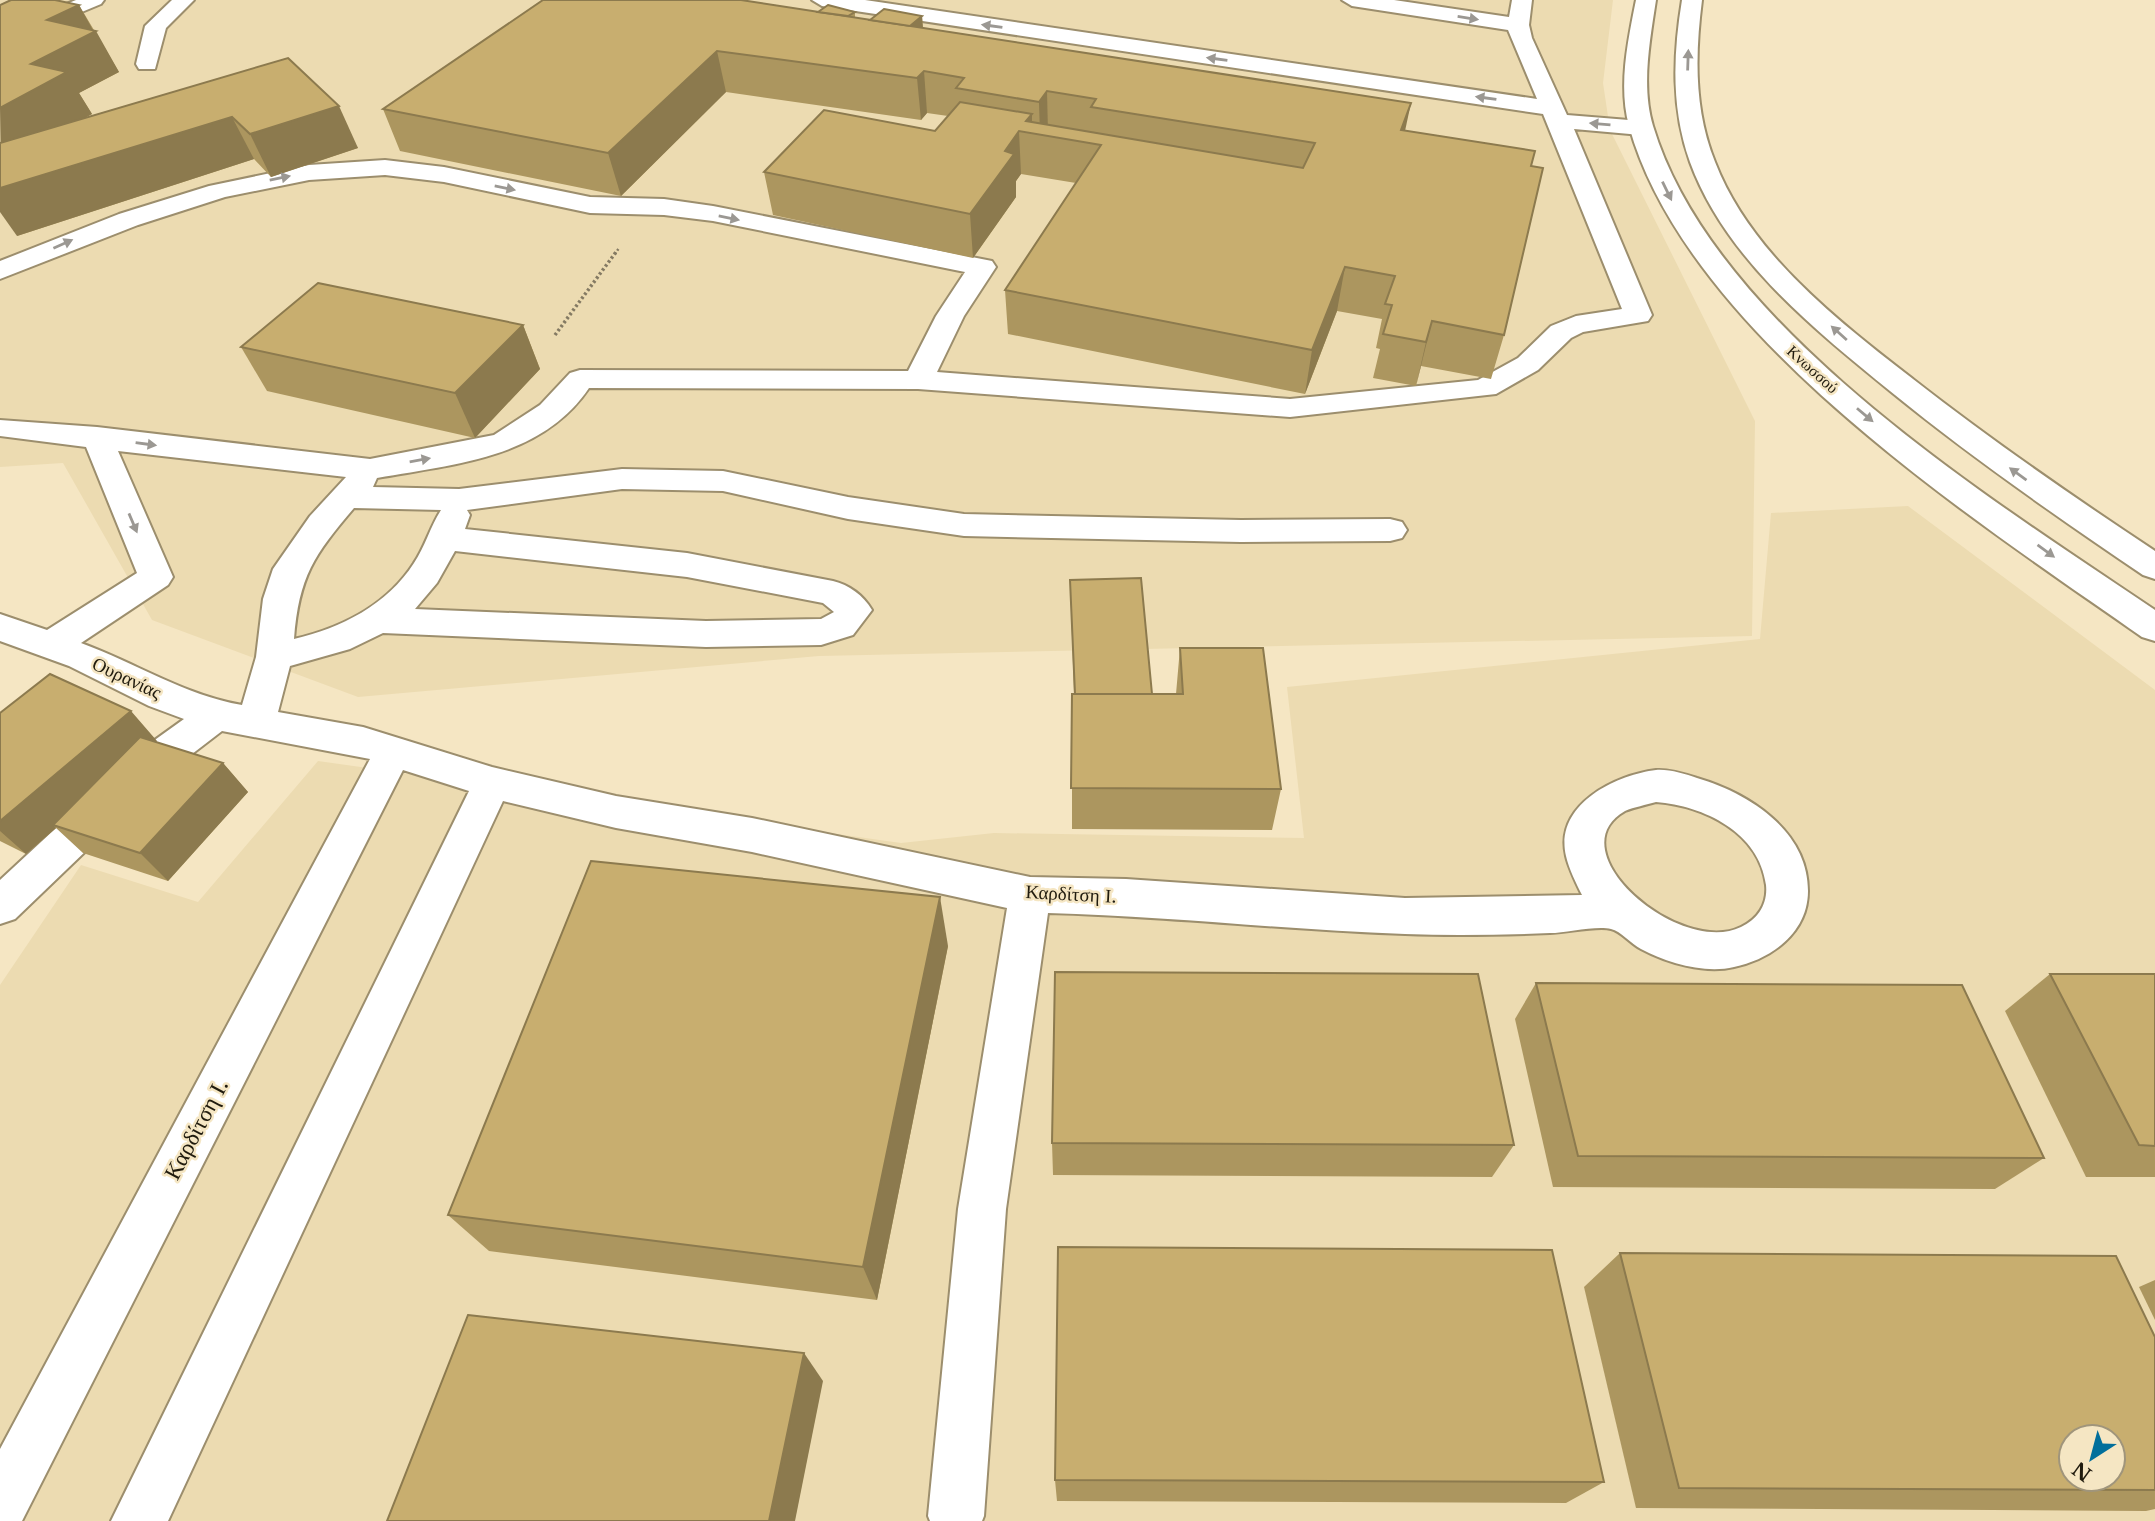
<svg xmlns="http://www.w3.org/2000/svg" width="2155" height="1521" font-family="'Libre Baskerville',serif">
	<rect width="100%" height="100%" fill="#f5e6c3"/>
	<!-- built -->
	<g fill="#ecdbb1" fill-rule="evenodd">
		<path d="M0,0h1613l-10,83 7,47 145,291 -3,215 -933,20 -461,41 -206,-77 -89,-157 -63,4z"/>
		<path d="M1908,506l247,184v831h-2155v-536l81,-120 117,37 120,-141 583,82 93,-10 310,5 -17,-151 473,-48 11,-126zM2071,1437h42v42h-42z"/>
	</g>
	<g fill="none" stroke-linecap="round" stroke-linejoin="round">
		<!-- minor casing -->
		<g stroke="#9c8e6d" stroke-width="4">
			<g id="minor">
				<path d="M76,0h28l-3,4 -101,42v-15z"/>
				<path d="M172,0h22l-28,28 -11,41h-16l-3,-5 9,-38z"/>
				<path d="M812,0h53l672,99 -29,-69 -156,-24 -10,-6h52l115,17 3,-17h20l-3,25 3,13 35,77 74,6 8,2 4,5 -4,5 -8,2 -67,-6 78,186 -4,6 -65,11 -12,6 -33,32 -42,24 -206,23 -372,-28 -329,-1c-48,71 -135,76 -212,90l-4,9 86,2 163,-20 101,2 125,26 116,17 277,6 149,-1 12,3 5,8 -5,8 -12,3 -149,1 -277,-6 -116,-17 -125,-28 -101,-2 -155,21 3,5 -5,14 222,24 146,28c16,4 30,14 39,29l-19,25 -32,10 -115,2 -323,-14 -33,16 -60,17 -12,46 85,15 129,40 124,29 136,22 278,59 96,2 279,19 177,-3c-6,-12 -13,-26 -16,-39 -12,-51 49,-81 90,-86 13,-1 29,4 41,8 51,15 111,52 111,113 0,42 -37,68 -74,76 -29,7 -67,-4 -93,-18 -10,-5 -20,-18 -30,-20 -14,-4 -45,4 -61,4 -48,2 -97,3 -145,1 -119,-4 -238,-18 -357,-21l-42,296 -22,307 -2,5h-52l-2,-5 30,-307 49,-301 -255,-56 -136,-24 -113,-27 -335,720h-57l358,-730 -66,-21 -381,751h-22v-72l370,-690 -148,-28 -56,43 -151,145 -15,5v-44l138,-128 46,-33 -35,-13 -80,-40 -69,-25v-27l47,16 90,-57 -51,-126 -86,-11v-16l97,7 273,32 124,-24 46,-30 30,-32 10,-3 328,1 28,-55 29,-44 -252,-51 -49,-6 -74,-2 -146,-31 -59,-7 -76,5 -84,17 -87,28 -138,54v-18l119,-47 90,-28 100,-21 76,-5 59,7 146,30 74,2 49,7 279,55 4,6 -32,49 -27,56 353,27 188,-19 40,-22 33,-32 25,-10 46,-7 -79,-195 -721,-108zM118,451l228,26 -36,39 -37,53 -10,30 -7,58 -14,48c-58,-10 -106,-42 -161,-62l87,-58 5,-8zM354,508l87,2c-11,17 -16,37 -27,53 -27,42 -73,65 -120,76 5,-63 20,-84 60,-131zM455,551l232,26 136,26 11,9 -13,7 -115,2 -291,-12 22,-26zM1656,802c48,4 103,30 110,83 2,19 -8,34 -25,42 -61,30 -186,-76 -116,-116 9,-4 21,-6 31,-9z"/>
			</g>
		</g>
		<!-- major casing -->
		<g stroke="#9c8e6d" stroke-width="4">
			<g id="major">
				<path d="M1636,0h20c-6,40 -15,86 -3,126 60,200 336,372 502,484v31l-13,-4c-170,-119 -455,-303 -513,-511 -11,-40 -1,-86 7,-126z"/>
				<path d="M1682,0h20c-7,55 -8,110 13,162 35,91 123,159 198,217 78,61 159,117 242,172v28l-12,-4c-86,-58 -172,-118 -253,-184 -76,-62 -165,-133 -200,-229 -19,-53 -17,-107 -8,-162z"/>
			</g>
		</g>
		<!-- path-far1 -->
		<path stroke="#847a63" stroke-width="2.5" stroke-dasharray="2 2" stroke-linecap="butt" d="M615,254l4,-6"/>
		<!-- path -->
		<path stroke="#847a63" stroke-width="3.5" stroke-dasharray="2.5 2.5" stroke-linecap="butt" d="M555,335l61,-83"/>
		<!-- minor -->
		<use href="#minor" fill="#fff" fill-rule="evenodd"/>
		<!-- major -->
		<use href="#major" fill="#fff" fill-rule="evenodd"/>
	</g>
	<!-- wall -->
	<g fill="#ac965f">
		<path d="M79,5l40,67 -40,21 13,21 -8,4 204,-60 70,90 -87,29 -17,-18 -237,77z"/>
		<path d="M818,12h37v6l15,2 52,-4 1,12 482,102 126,36 -27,169 -13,44 -70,-13 -5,20 -43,-8 7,-29 -4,-1 6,-29 -45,-8 -32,83 -297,-60 -3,-44 71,-107 -55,-9 -5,7v16l-43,61 -200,-43 -9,-43 171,-41 13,-15 -21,-3 -6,7 -195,-28 -105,104 -221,-45 -17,-42z"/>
		<path d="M523,325l17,44 -65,69 -208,-47 -26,-44z"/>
		<path d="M1070,580l82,114h24l4,-46 101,141 -9,41 -200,-1v-135h2z"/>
		<path d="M0,713l157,28 -1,1 67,21 25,29 -80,89 -85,-28 -27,-25 -30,26 -26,-13z"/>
		<path d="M948,946l-71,354 -388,-49 -41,-36z"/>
		<path d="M2050,974h105v203h-69l-81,-166z"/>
		<path d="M1536,983l508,175 -49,31 -442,-2 -38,-168z"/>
		<path d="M1052,1143l462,2 -22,32 -439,-2z"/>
		<path d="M1620,1253l535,84v172l-9,2 -510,-3 -52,-221z"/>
		<path d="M2155,1280v40l-16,-33z"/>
		<path d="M1055,1480l549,2 -38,21 -509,-2z"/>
	</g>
	<!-- shaded-wall -->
	<g fill="#8c7a4e">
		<path d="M79,5l15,27 2,-1 23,41 -40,21 13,21 -91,51 -1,-57 31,-44 16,-44z"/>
		<path d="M922,16l1,15 -21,2z"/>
		<path d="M717,51l9,41 -105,104 -13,-43z"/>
		<path d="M924,71l3,42 -6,7 -4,-42z"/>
		<path d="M1047,91l1,42 -8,2 -1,-33z"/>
		<path d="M1411,103l-9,42 -1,-15z"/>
		<path d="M339,106l19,42 -87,29 -21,-43z"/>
		<path d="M1032,114v19l-6,-12z"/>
		<path d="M232,117l22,42 -237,77 -17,-24v-24z"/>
		<path d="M1019,131l2,43 -5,7v16l-43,61 -3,-44 35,-63z"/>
		<path d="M1345,267l-8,44 -32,83 7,-44z"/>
		<path d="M1432,321l-11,45 -5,20 10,-44z"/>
		<path d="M523,325l17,44 -65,69 -20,-45z"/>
		<path d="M131,711l26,30 -99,86 -5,-2 3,3 -30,26 -26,-23v-10z"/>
		<path d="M223,763l25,29 -80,89 -28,-28z"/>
		<path d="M940,897l8,49 -71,354 -14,-33z"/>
		<path d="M804,1353l19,28 -28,140h-26z"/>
	</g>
	<!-- building -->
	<g fill="#c8ae6f" stroke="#8c7a4e" stroke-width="2" fill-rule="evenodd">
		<path d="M11,0h44l24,5 -32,15 49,11 -65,33 36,8 -67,36v-103z"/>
		<path d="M543,0h198l670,103 -10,27 134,21 -4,15 12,2 -39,167 -72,-14 -6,21 -43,-8 9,-29 -7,-1 10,-28 -50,-9 -33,83 -307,-60 96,-145 -82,-14 -14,20 9,3 -44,60 -206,-42 60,-62 111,21 25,-29 72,12 -6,7 277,47 12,-25 -224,-36 5,-8 -49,-8 -8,11 -83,-14 8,-10 -40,-7 -7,7 -200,-27 -109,102 -225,-44z"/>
		<path d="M828,5l27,7 -7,4 -30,-4z"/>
		<path d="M884,9l38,7 -12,10 -40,-6z"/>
		<path d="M288,58l51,48 -89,28 -18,-17 -232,71v-45z"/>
		<path d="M318,283l205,42 -68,68 -214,-46z"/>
		<path d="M1141,578l11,116h-77l-5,-114z"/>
		<path d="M1180,648h83l18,141 -210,-1 1,-94h111z"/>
		<path d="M50,674l81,37 -131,110v-108z"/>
		<path d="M140,737l83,26 -83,90 -87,-28z"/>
		<path d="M591,861l349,36 -77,370 -415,-52z"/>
		<path d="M1055,972l423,2 36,171 -462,-2z"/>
		<path d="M2050,974h105v172l-16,-1z"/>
		<path d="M1536,983l426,2 82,173 -466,-2z"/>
		<path d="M1058,1247l494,3 52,232 -549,-2z"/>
		<path d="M1620,1253l496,3 39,81v153l-476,-2zM2071,1437h42v42h-42z"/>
		<path d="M468,1315l336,38 -35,168h-382z"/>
	</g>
	<!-- one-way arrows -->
	<defs><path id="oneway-solid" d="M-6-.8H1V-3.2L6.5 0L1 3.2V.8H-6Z" transform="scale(1.75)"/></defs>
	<g fill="#9b9893">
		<use href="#oneway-solid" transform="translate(1468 18) rotate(9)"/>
		<use href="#oneway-solid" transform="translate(992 26) rotate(-172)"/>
		<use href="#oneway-solid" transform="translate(1217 59) rotate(-172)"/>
		<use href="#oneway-solid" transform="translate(1688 60) rotate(-88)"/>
		<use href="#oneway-solid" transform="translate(1486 98) rotate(-172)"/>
		<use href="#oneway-solid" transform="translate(1600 124) rotate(-175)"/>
		<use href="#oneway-solid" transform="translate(280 178) rotate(-11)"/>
		<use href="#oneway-solid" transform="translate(505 188) rotate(11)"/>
		<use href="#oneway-solid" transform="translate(1667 191) rotate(64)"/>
		<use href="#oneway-solid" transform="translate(729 218) rotate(11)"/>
		<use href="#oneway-solid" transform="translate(63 244) rotate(-24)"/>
		<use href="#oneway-solid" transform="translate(1839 333) rotate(-138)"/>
		<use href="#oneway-solid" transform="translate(1865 415) rotate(40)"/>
		<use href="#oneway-solid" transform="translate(146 444) rotate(8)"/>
		<use href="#oneway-solid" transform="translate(420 460) rotate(-10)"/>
		<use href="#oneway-solid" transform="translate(2018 474) rotate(-144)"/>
		<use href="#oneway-solid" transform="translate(133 523) rotate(67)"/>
		<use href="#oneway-solid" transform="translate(2046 551) rotate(36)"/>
	</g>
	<g text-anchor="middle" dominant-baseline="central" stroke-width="5" stroke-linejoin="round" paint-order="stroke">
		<!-- far-street labels -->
		<g font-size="16" fill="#201b0e" stroke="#f5e6c3">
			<text transform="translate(1813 369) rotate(42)">Κνωσσού</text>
		</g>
		<!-- street labels -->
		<g font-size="19" fill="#201b0e" stroke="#f5e6c3">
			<text transform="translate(127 678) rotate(25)">Ουρανίας</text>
			<text transform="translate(1071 894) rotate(3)">Καρδίτση Ι.</text>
		</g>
		<!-- near-street labels -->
		<g font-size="23" fill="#201b0e" stroke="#f5e6c3">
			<text transform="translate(196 1129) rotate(-62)">Καρδίτση Ι.</text>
		</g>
	</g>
	<!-- north arrow -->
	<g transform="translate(2092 1458) rotate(216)"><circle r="33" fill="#f5e6c3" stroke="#a0957b" stroke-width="2"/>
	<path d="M0-5L12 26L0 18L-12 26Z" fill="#026f9b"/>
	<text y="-10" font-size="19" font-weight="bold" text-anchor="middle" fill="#201b0e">N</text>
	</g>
</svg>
